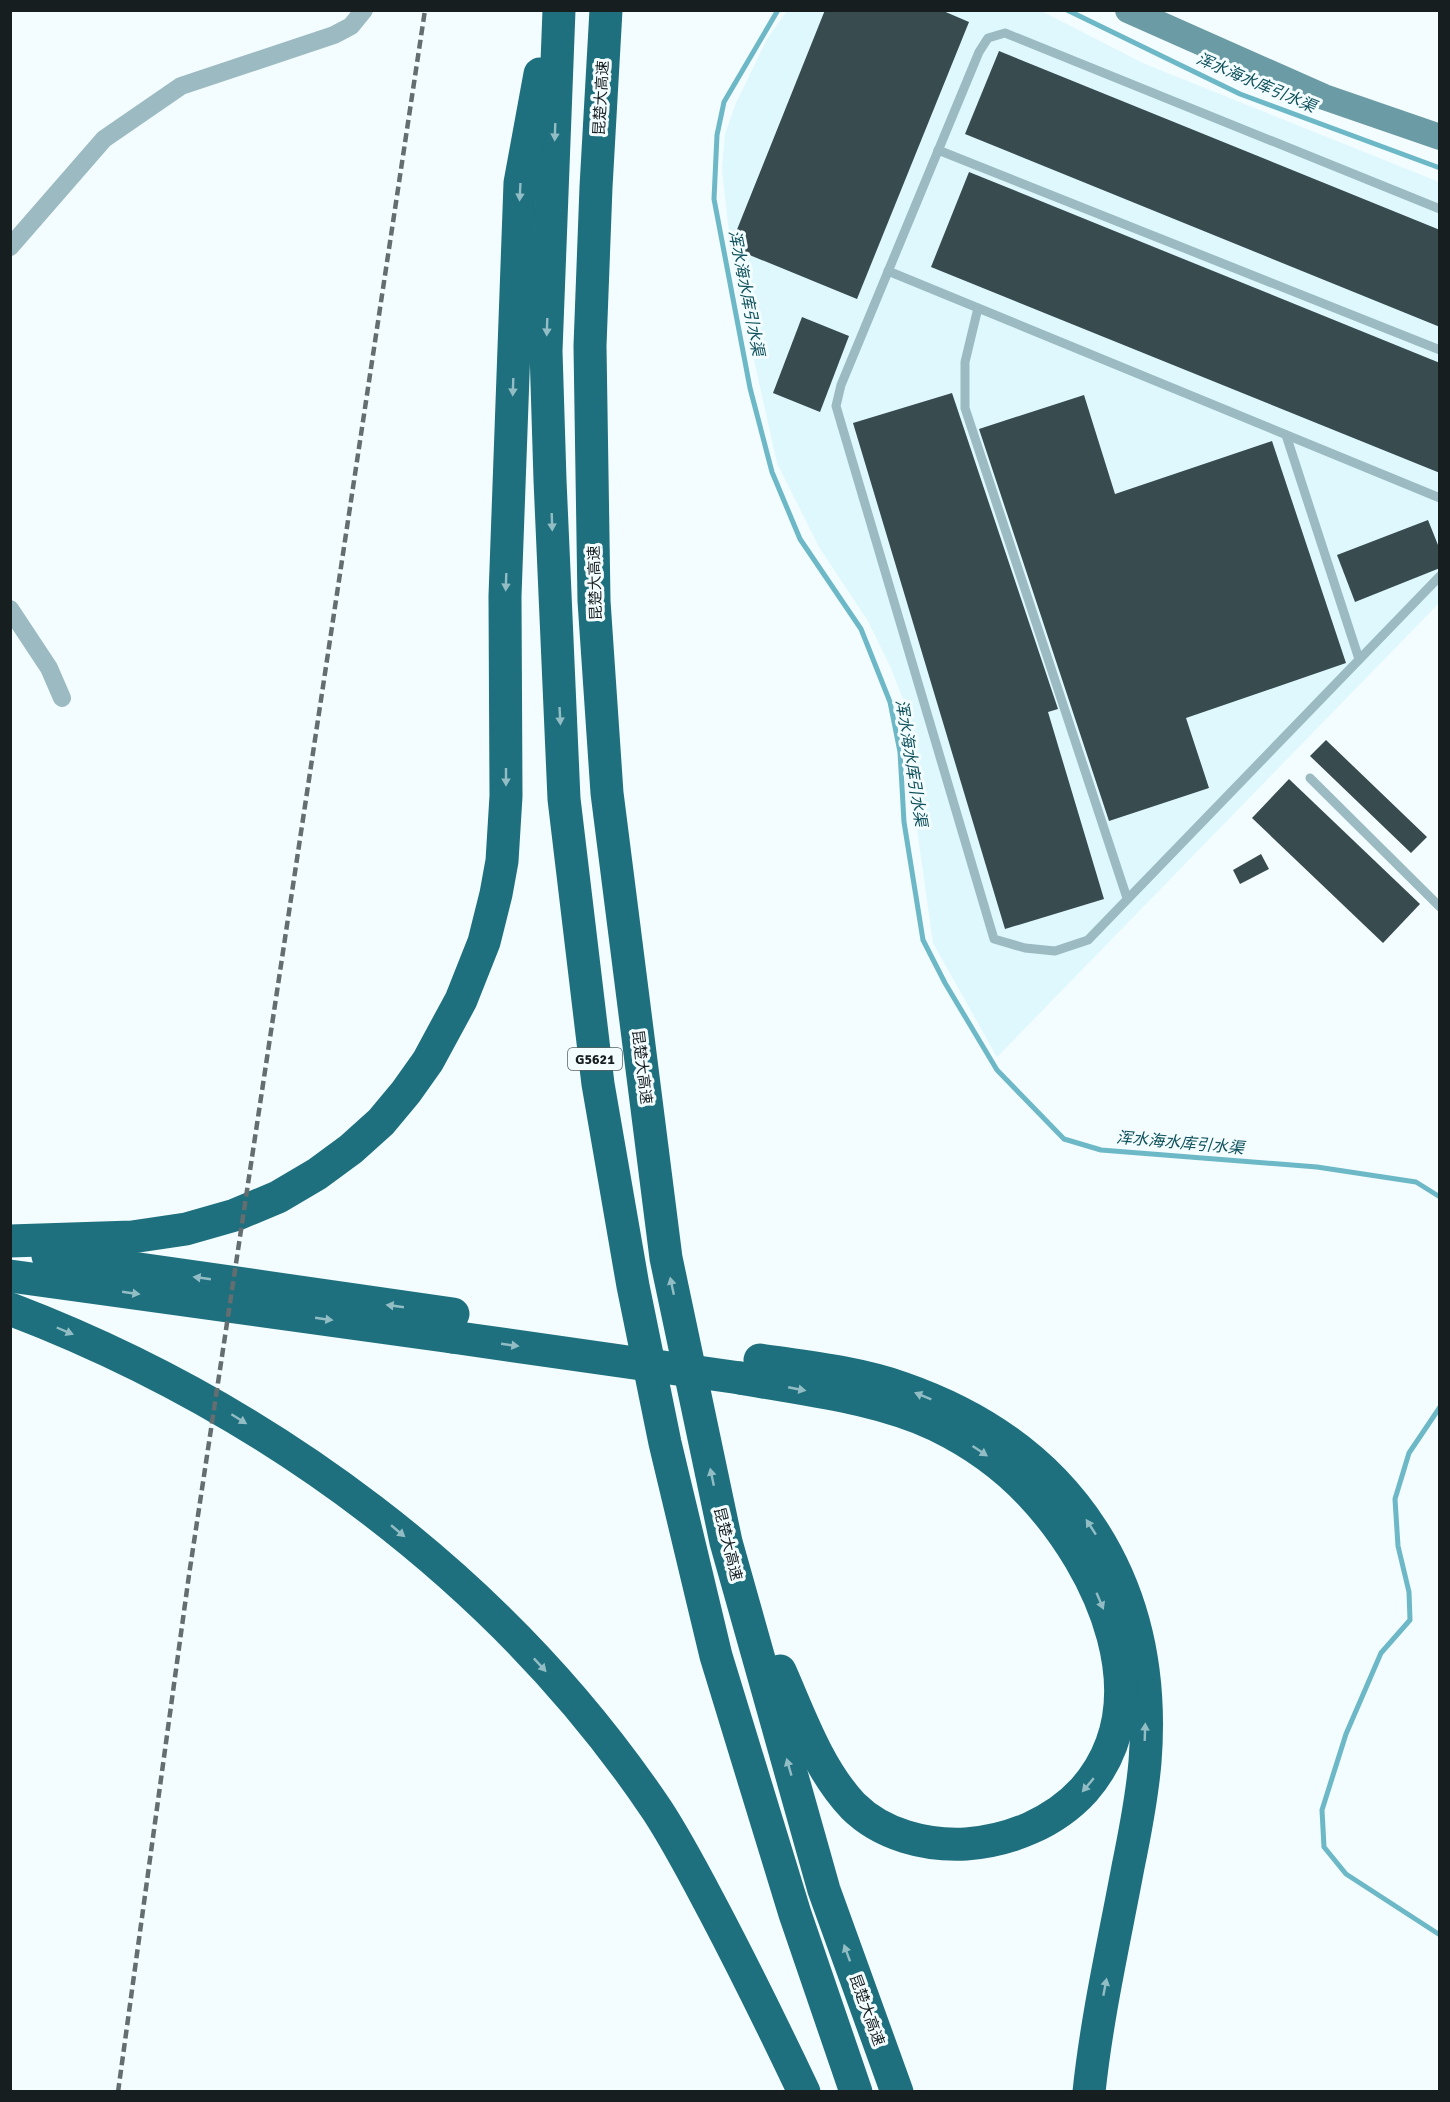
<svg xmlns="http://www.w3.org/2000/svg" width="1450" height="2102" font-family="Signika,'Noto Sans SC',sans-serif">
	<rect width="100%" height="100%" fill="#f3fcfe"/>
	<!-- built -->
	<path fill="#def8fe" d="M787,11h254l104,53 294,118v421l-442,454 -64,-114 -19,-136 -2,-57 -9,-51 -13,-33 -22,-45 -49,-74 -42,-84 -45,-202 -10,-92 3,-35 11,-31 31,-64z"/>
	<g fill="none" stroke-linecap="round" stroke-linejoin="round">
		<!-- stream -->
		<g stroke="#6cb8c7" stroke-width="5">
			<path d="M778,10l-54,92 -7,33 -3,64 36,189 22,84 28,67 61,90 29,73 10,50 4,70 19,118 22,43 52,87 67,69 37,11 216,17 99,15 24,15"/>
			<path d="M1067,10l173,84 200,74"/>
			<path d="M1440,1407l-31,46 -14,46 3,47 11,46 1,28 -29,33 -35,81 -24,76 2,37 22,27 94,61"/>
		</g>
	</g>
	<!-- building -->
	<g fill="#384b4f">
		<path d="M825,10h116l28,12 -112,277 -127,-52z"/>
		<path d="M999,51l441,179v97l-475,-193z"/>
		<path d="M969,172l471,191v110l-509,-206z"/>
		<path d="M802,317l47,19 -29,76 -47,-19z"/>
		<path d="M952,393l106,316 -10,3 56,187 -99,30 -152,-506z"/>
		<path d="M1084,395l31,99 157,-53 74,222 -160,55 23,70 -100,33 -130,-392z"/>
		<path d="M1428,520l12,30v18l-85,34 -18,-47z"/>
		<path d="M1326,740l101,97 -16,16 -101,-97z"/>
		<path d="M1289,779l131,125 -37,39 -131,-125z"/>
		<path d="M1261,854l8,15 -29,15 -7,-14z"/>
	</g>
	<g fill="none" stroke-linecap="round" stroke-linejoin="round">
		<!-- lane -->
		<g stroke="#9bbac1" stroke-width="9">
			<path d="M938,150l502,200"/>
			<path d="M1440,209l-435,-176 -17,5 -9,14 -138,333 -5,21 158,533 31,9 30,3 33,-11 352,-364"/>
			<path d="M888,271l552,227"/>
			<path d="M978,308l-13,54v46l162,490"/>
			<path d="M1286,435l73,224"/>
			<path d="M1310,778l130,129"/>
		</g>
		<!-- street -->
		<g stroke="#9bbac1" stroke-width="18">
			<path d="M10,247l94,-108 77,-53 153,-51 17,-9 13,-16"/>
			<path d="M10,609l39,59 13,30"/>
		</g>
		<!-- secondary -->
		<path stroke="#6b9ba4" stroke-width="26" d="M1128,10l196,87 116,40"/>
		<!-- highway -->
		<g stroke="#1e707e" stroke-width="33">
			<path d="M559,10l-13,341 4,129 14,319 34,285 35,202 32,157 51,213 79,258 61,178"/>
			<path d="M606,10l-10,177 -6,159 4,255 13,192 59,465 60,284 98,348 73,202"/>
			<path d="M10,1241l122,-4 54,-8 49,-14 43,-18 39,-23 34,-25 30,-27 25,-30 22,-31 33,-61 23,-58 12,-48 6,-33 4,-65 -1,-200 15,-413 20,-109"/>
			<path d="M48,1256l405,58"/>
			<path d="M10,1276l442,61"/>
			<path d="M10,1309c257,98 493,272 647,501 21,32 39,67 57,101 31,59 61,120 90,181"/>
			<path d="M760,1360c47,7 96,12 142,28 170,59 257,196 243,374 -3,35 -10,71 -17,105 -14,75 -31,149 -39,225"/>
			<path d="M740,1378c65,12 136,19 196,47 35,17 68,40 95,69 70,74 131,207 53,296 -30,33 -75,51 -118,54 -40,2 -84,-9 -113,-38 -35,-37 -53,-90 -73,-135"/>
		</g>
		<!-- rail -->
		<path stroke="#646d6f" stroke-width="4.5" stroke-dasharray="9 4.5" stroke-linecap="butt" d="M118,2092l71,-517 236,-1565"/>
		<!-- highway-bridge -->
		<path stroke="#1e707e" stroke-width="33" d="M452,1337l288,41"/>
	</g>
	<!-- one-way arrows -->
	<defs><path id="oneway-solid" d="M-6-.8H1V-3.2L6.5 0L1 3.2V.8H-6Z" transform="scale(1.5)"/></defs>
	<g fill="#93bdc4">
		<use href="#oneway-solid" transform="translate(555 132) rotate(92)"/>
		<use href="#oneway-solid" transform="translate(520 192) rotate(93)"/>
		<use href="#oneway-solid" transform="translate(547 327) rotate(92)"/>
		<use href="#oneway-solid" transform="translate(513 387) rotate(92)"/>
		<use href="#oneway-solid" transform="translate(552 522) rotate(88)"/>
		<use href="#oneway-solid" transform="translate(506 582) rotate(92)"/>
		<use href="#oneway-solid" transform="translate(560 716) rotate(87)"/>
		<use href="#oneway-solid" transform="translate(506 777) rotate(90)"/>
		<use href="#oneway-solid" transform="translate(202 1278) rotate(-172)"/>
		<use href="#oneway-solid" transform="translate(672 1286) rotate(-102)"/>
		<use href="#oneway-solid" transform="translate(131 1293) rotate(8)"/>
		<use href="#oneway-solid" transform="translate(395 1306) rotate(-172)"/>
		<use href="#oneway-solid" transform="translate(324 1319) rotate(8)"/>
		<use href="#oneway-solid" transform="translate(65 1331) rotate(23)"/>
		<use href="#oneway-solid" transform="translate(510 1345) rotate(8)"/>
		<use href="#oneway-solid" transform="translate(797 1389) rotate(11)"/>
		<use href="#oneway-solid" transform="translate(923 1396) rotate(-158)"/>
		<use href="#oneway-solid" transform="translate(239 1419) rotate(32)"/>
		<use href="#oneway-solid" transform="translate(980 1451) rotate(34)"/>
		<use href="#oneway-solid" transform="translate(712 1477) rotate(-102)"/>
		<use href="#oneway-solid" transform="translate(1091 1527) rotate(-123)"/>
		<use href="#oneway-solid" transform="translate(398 1531) rotate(40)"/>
		<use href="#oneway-solid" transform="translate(1100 1601) rotate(67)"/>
		<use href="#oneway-solid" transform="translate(540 1665) rotate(47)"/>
		<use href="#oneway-solid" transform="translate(1145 1732) rotate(-88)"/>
		<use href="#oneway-solid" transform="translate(789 1767) rotate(-106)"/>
		<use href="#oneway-solid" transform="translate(1088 1785) rotate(130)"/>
		<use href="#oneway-solid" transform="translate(847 1953) rotate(-110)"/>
		<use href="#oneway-solid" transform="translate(1105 1987) rotate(-79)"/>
	</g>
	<g text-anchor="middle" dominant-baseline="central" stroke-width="6" stroke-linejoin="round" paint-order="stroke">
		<!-- shield labels -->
		<rect fill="#f3fcfe" stroke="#586163" stroke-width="1.5" x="568" y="1048" width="54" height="22" rx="4.5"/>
		<g font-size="14" font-weight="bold" fill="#161e20">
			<text x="595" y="1059">G5621</text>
		</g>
		<!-- street labels -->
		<g font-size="15" fill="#161e20" stroke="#f3fcfe">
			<text transform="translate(601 98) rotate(-87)">昆楚大高速</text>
			<text transform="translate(595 583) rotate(-92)">昆楚大高速</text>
			<text transform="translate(642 1067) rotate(83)">昆楚大高速</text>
			<text transform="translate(728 1544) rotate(76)">昆楚大高速</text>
			<text transform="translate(867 2010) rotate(70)">昆楚大高速</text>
		</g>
		<!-- water labels -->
		<g font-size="16" font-style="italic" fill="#0e515c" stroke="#f3fcfe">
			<text transform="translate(1256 83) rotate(23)">浑水海水库引水渠</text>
			<text transform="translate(746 293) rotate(79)">浑水海水库引水渠</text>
			<text transform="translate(911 763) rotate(81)">浑水海水库引水渠</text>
			<text transform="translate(1180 1143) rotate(5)">浑水海水库引水渠</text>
		</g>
	</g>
	<!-- border -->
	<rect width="1450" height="2102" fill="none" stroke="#161e20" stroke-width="24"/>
</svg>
